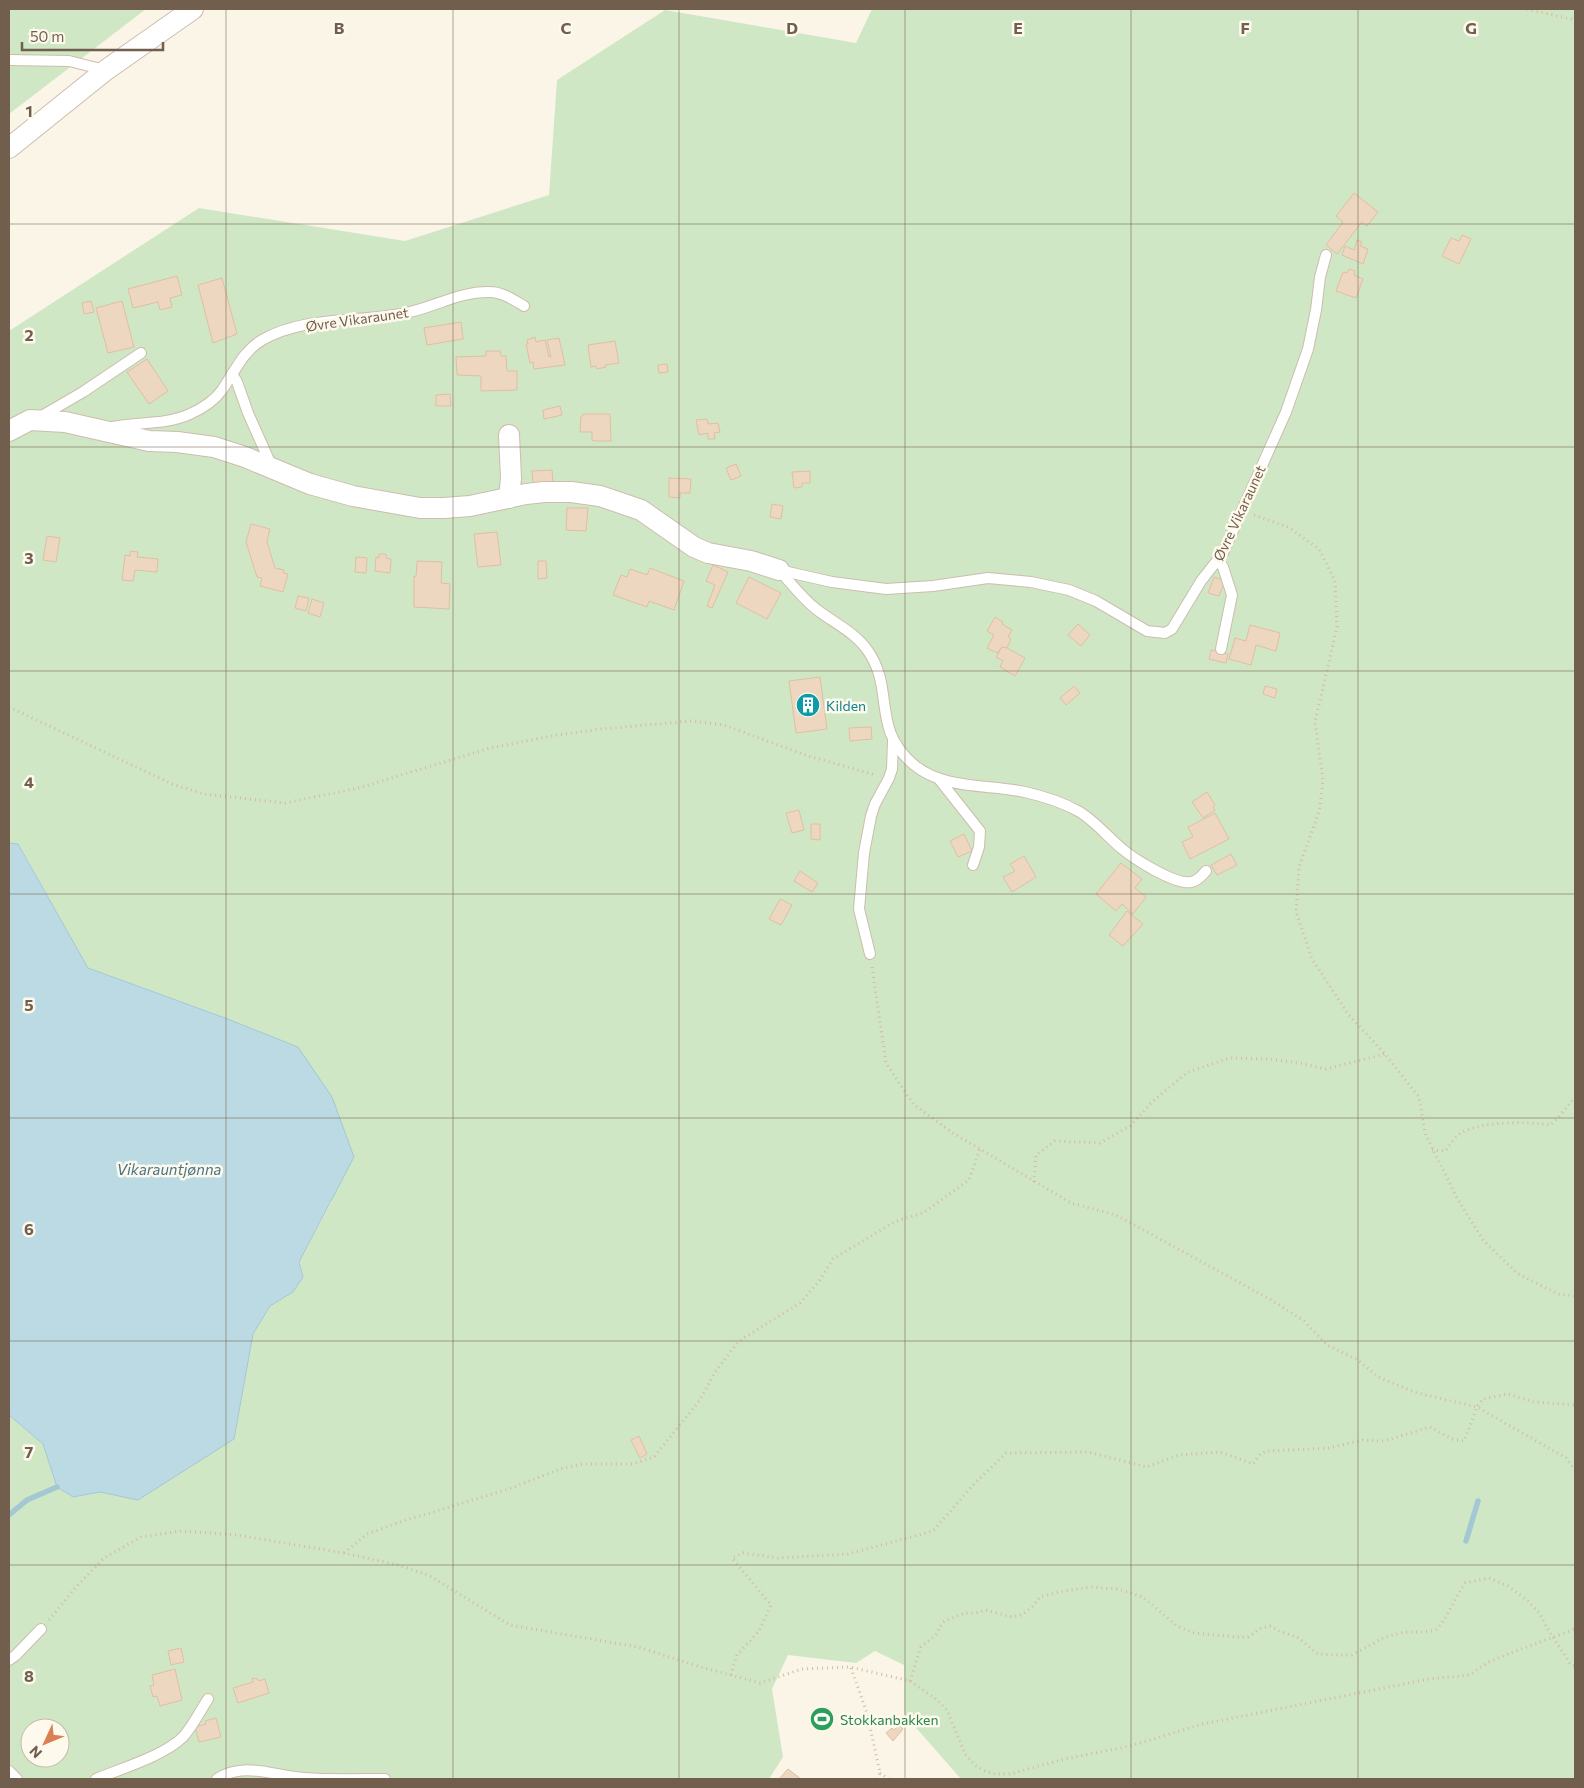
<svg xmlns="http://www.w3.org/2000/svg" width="1584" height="1788" font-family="Commissioner,sans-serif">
	<rect width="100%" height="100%" fill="#fbf5e7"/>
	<!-- green -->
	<g fill="#d0e7c6" fill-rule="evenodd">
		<path d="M9,9h137l-137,105z"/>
		<path d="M872,9h703v1770h-614l-57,-65v-49l-29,-14 -19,12 -68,-8 -16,34 11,68 -14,22h-760v-364l34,29 14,43 16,10 27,-5 38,7 96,-60 19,-105 17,-28 23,-14 10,-15 -4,-15 33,-61 -107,-183 -137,-50 -69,-123 -10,-2v-512l190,-123 206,33 144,-46 8,-115 108,-70 191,33zM30,1728h30v30h-30z"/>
	</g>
	<!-- water -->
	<path fill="#bcdae3" stroke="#a3c8d4" d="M9,843l9,1 70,124 137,50 73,29 34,50 22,60 -55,105 4,15 -10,15 -23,14 -17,28 -19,105 -96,61 -38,-8 -27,5 -16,-10 -14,-43 -34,-29z"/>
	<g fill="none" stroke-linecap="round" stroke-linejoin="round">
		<!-- stream -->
		<g stroke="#a3c8d4" stroke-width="5.5">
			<path d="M9,1515l18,-15 30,-13"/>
			<path d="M1466,1541l12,-40"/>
		</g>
	</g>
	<!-- building -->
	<g fill="#eed7c0" stroke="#e0bfa2">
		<path d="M1354,193l24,19 -11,14 -5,-4 -25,32 -11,-9 17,-23 -7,-6z"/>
		<path d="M1462,235l9,4 -12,25 -17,-8 9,-18 8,3z"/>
		<path d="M1357,240l5,2 -2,4 8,3 -5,15 -21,-9 3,-9 9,4z"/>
		<path d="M1349,269l6,2 -1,4 9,4 -7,19 -20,-7 7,-19 4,1z"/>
		<path d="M177,276l5,19 -12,3 2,9 -12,3 -2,-8 -25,6 -5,-19z"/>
		<path d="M222,278l15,56 -24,9 -15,-58z"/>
		<path d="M91,301l3,11 -10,2 -2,-11z"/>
		<path d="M122,301l12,46 -26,6 -12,-45z"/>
		<path d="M461,322l2,17 -36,6 -3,-17z"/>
		<path d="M535,337l1,5 9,-2 4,17h2l-4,-17 12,-2 6,27 -31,4 -1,-7 -3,1 -4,-19h2l-1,-4z"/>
		<path d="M615,341l4,22 -14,2 1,2 -9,2 -1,-3 -5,1 -3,-22z"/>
		<path d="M486,351h14l1,5h5l1,15h10v19l-36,1v-15l-24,-1 -1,-18 30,-1z"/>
		<path d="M147,359l21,32 -19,13 -22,-32z"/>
		<path d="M667,364l1,8 -9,1 -1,-8z"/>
		<path d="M450,394l1,12h-15v-11z"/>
		<path d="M560,406l2,9 -18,4 -1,-9z"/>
		<path d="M583,414h27l1,27h-15l-4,-1v-8h-12l1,-16h2z"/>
		<path d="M707,419l1,5 10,-1 2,9 -6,1 1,6h-7v-6l-9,2 -3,-15z"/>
		<path d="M736,464l5,12 -10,4 -5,-12z"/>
		<path d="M552,470l1,14 -20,1 -1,-14z"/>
		<path d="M810,471v12h-8v4l-8,1 -2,-16z"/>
		<path d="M669,478l22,1 -1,14h-10v5l-11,-1z"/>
		<path d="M772,504l11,2 -2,13 -11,-2z"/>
		<path d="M567,508h21l-2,23 -20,-1z"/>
		<path d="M251,524l19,5 -3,13 8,26 9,2 -1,3 5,1 -5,18 -23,-6 2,-8 -5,-1 -11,-35z"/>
		<path d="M497,532l4,33 -23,2 -4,-33z"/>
		<path d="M47,536l13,2 -4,24 -13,-2z"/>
		<path d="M130,551l8,1 -1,5 21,2 -1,13 -22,-2 -2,11 -11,-1 3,-25 5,1z"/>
		<path d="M379,554h7v4l5,1 -1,14 -15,-2 1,-14 3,1z"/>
		<path d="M356,557l11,1 -1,15 -11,-1z"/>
		<path d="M417,561l25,1 -1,21 9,1 -1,25 -35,-2v-31l2,1z"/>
		<path d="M538,561h8l1,17 -9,1z"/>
		<path d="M713,565l15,7 -16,36 -5,-2 8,-21 -9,-4z"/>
		<path d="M650,568l34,13 -10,29 -25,-9 -2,6 -34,-12 8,-20 6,2 3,-8 17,6z"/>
		<path d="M749,577l32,16 -14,26 -31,-16z"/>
		<path d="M1214,577l11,4 -6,15 -11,-3z"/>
		<path d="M298,596l11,2 -3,13 -11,-3z"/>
		<path d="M312,599l12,4 -4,14 -12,-4z"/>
		<path d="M995,617l8,5 -1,2 10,6 -4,7 3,2 -4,9 -5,-1 -5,6 -10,-5 7,-13 -7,-4z"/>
		<path d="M1078,624l12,11 -9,11 -13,-11z"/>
		<path d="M1250,625l30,8 -4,18 -20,-6 -5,20 -22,-6 6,-21 11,3z"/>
		<path d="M1002,647l5,1 18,10 -10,18 -15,-9 3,-6 -7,-4z"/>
		<path d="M1211,650l17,4 -2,9 -17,-4z"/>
		<path d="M820,677l7,52 -31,4 -7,-52z"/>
		<path d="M1074,686l6,7 -14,12 -6,-7z"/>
		<path d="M1265,686l12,3 -2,9 -12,-4z"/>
		<path d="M871,727l1,12 -22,2 -1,-13z"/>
		<path d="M1207,792l8,13 -2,2 2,3 -12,8 -11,-16z"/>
		<path d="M799,810l5,20 -12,3 -6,-20z"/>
		<path d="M1215,813l14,26 -39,20 -8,-17 11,-5 -5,-10z"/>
		<path d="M811,824h9v16l-9,-1z"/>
		<path d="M964,834l8,17 -14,6 -8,-16z"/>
		<path d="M1231,854l6,11 -20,10 -6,-10z"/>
		<path d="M1024,856l12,21 -24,15 -9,-15 12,-6 -5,-7z"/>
		<path d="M1121,863l21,16 -7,9 11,9 -13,17 -11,-10 -6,7 -20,-17z"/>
		<path d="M800,871l18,12 -6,9 -18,-11z"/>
		<path d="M780,899l12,6 -11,20 -12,-6z"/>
		<path d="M1127,911l16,13 -20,22 -14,-11z"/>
		<path d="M639,1436l8,18 -7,4 -9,-18z"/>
		<path d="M181,1648l3,14 -13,3 -3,-14z"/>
		<path d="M175,1669l7,31 -22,6 -3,-10 -4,1 -3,-11 4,-1 -2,-10z"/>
		<path d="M252,1678l6,1 1,2 6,-2 4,14 -31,10 -5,-15 20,-6z"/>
		<path d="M216,1718l5,19 -22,5 -4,-15 11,-3 -1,-3z"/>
		<path d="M899,1725l4,4 -10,12 -7,-8 6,-5 2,2z"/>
		<path d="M788,1769l13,10h-22z"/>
	</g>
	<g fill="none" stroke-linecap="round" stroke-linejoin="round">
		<!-- lane casing -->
		<g stroke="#ccbdae" stroke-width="12">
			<g id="lane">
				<path d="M9,60l60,1 36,9"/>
				<path d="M232,374l5,8 11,31 24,54"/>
				<path d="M40,417l43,-25 58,-39"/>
				<path d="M108,428c26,-7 56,-2 82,-14 11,-5 25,-14 32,-24 13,-18 20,-38 40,-50 43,-25 101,-17 148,-28 26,-6 52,-21 80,-20 12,0 24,8 34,14"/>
				<path d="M1218,560l5,7 9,28 -11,54"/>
				<path d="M779,570l53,12 54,7 47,-3 55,-8 43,4 38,8 27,11 51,30 18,2 7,-4 29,-48 22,-28 63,-141 22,-63 8,-39 4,-33 6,-22"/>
				<path d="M779,570c12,13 23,28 37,39 18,14 39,23 52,42 27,39 3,77 45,113 30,26 75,20 112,28 17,4 37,10 53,19 16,9 29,25 43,37 13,11 54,37 70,34 7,-1 11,-7 15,-11"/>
				<path d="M938,778l42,53 -1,16 -6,18"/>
				<path d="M870,954l-11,-45 5,-56 7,-37 4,-12 14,-26 3,-9 1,-28"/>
				<path d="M9,1660l7,-5 25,-26"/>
				<path d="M9,1771l8,8"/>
				<path d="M96,1779c26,-11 66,-22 87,-42 10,-11 17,-26 25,-38"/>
				<path d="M217,1779c27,-18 57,-3 87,-1 26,2 54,1 81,1"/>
			</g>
		</g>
		<!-- street casing -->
		<g stroke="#ccbdae" stroke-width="22">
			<g id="street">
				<path d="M9,148l97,-78 87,-61"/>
				<path d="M9,431l21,-11 35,2 84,19 28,1 37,5 31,10 65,27 43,12 67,12h24l26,-2 56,-12 18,-2h27l29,4 41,14 53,37 14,6 43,8 28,9"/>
				<path d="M509,498l2,-20 -2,-43"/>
			</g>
		</g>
		<!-- path -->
		<g stroke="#d3baa3" stroke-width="3" stroke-dasharray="1 4" stroke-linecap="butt">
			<path d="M1527,9l48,11"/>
			<path d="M1254,515l34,12 31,22 16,32 2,46 -22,95 8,59 -4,31 -20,55 -3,45 16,47 36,55 37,40 34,43 6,36 32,65 26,42 35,34 40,20 17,2"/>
			<path d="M9,707l163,77 32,10 81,9 74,-15 131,-40 67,-13 44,-6 90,-8 33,4 84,31 68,19"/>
			<path d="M872,967l14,96 27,41 40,29 118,70 45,12 157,86 31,20 23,24 31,15 20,17 39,16 60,14 89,51 9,12"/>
			<path d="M1432,1150l13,1c5,-5 10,-15 16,-18 22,-12 65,-12 89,-8 10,-7 16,-19 25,-27"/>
			<path d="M1034,1182l2,-27 19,-14 45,2 30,-17 23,-25 35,-29 42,-14 40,1 29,4 27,6 59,-15"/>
			<path d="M344,1553l23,-19 36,-13 106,-32 51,-20 23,-5h50l21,-7 46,-57 15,-28 24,-31 61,-38 20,-23 13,-21 61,-37 29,-9 46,-33 11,-31"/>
			<path d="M49,1620l27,-33 28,-29 37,-21 41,-6 55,4 107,18 54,12 32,11 80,49 128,22 63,20 59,16 42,-14 48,-2 60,14 26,18 11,11 18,44 10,11 10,6 10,3h15l55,-15 65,-13 73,-22 226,-45 40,-4 20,-13 19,-8 67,-25"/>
			<path d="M851,1668l16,45 13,60 -3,6"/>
			<path d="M731,1675l6,-20 22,-24 12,-26 -39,-47 11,-5 35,5 70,-4 85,-23 40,-46 33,-32 82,-1 59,15 32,-12 41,-3 33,12 7,-10 7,-3 62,-3 34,-8 21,1 46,-14 22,12 12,2 13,-34 6,-8 25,-5 26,8 41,3"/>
			<path d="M910,1681l11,-34 14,-11 8,-14 22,-9h11l10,-3 26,7 10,-2 11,-9 7,-9 19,-5 31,-5 28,2 25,8 34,29 17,7 42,4h12l13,-9 9,-2 9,5 18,6 21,17 15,1h19l33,-18 19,-5h20l12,-2c13,-14 18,-31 29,-47l24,-5 19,8 20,15 12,13 7,14 24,37 4,1"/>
			<path d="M880,1773l9,6"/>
		</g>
		<!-- lane -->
		<use href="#lane" stroke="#fff" stroke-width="10"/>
		<!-- street -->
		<use href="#street" stroke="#fff" stroke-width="20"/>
	</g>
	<!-- grid -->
	<path fill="none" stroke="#725e4d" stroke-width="1" stroke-opacity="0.55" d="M226,9v1770M453,9v1770M679,9v1770M905,9v1770M1131,9v1770M1358,9v1770M9,224h1566M9,447h1566M9,671h1566M9,894h1566M9,1118h1566M9,1341h1566M9,1565h1566"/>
	<!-- icons -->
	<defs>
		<g id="building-disc" transform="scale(1.25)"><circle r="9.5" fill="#0f9aa8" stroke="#fef9ed"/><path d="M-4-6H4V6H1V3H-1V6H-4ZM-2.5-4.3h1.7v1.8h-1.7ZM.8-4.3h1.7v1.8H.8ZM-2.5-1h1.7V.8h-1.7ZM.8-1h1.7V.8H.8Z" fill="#fff"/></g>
		<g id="stadium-disc" transform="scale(1.25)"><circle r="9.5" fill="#2e9e5b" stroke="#fef9ed"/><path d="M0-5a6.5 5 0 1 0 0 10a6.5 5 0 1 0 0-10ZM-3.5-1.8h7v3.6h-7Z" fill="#fff"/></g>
	</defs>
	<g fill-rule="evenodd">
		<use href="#building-disc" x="808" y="705"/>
		<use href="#stadium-disc" x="822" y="1719"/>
	</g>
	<g text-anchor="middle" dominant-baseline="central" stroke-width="5" stroke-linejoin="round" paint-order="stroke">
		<!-- street labels -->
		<g font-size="14" fill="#725e4d" stroke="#fef9ed">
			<text transform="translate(357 319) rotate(-8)">Øvre Vikaraunet</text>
			<text transform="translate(1239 513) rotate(-65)">Øvre Vikaraunet</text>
		</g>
		<!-- culture labels -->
		<g font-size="14" fill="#0d838f" stroke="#fef9ed" text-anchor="start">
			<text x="826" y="705">Kilden</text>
		</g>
		<!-- leisure labels -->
		<g font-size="14" fill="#27864d" stroke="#fef9ed" text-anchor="start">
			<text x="840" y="1719">Stokkanbakken</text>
		</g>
		<!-- water labels -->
		<g font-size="15" font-style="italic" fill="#487484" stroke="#fef9ed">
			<text x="169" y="1169">Vikarauntjønna</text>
		</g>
	</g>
	<g font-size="16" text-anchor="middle" font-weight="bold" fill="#725e4d" stroke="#fef9ed" stroke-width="5" stroke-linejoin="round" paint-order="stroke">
		<text x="339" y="34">B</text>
		<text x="566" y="34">C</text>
		<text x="792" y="34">D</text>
		<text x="1018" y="34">E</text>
		<text x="1245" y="34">F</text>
		<text x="1471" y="34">G</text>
		<text x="29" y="117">1</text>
		<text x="29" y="341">2</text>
		<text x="29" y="564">3</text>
		<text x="29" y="788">4</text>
		<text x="29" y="1011">5</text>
		<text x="29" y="1235">6</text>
		<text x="29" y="1458">7</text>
		<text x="29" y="1682">8</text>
	</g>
	<!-- border -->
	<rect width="1584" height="1788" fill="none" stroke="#725e4d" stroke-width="20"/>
	<!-- north arrow -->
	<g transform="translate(45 1743) rotate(226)"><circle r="24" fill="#fef9ed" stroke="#c6bbad"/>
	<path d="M0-4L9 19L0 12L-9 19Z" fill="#db8055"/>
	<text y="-8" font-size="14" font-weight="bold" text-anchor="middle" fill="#725e4d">N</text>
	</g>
	<!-- scale -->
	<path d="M22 42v8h141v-8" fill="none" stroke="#725e4d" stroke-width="2.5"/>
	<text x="30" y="42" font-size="15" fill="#725e4d" stroke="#fef9ed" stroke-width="4" paint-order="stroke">50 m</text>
</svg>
